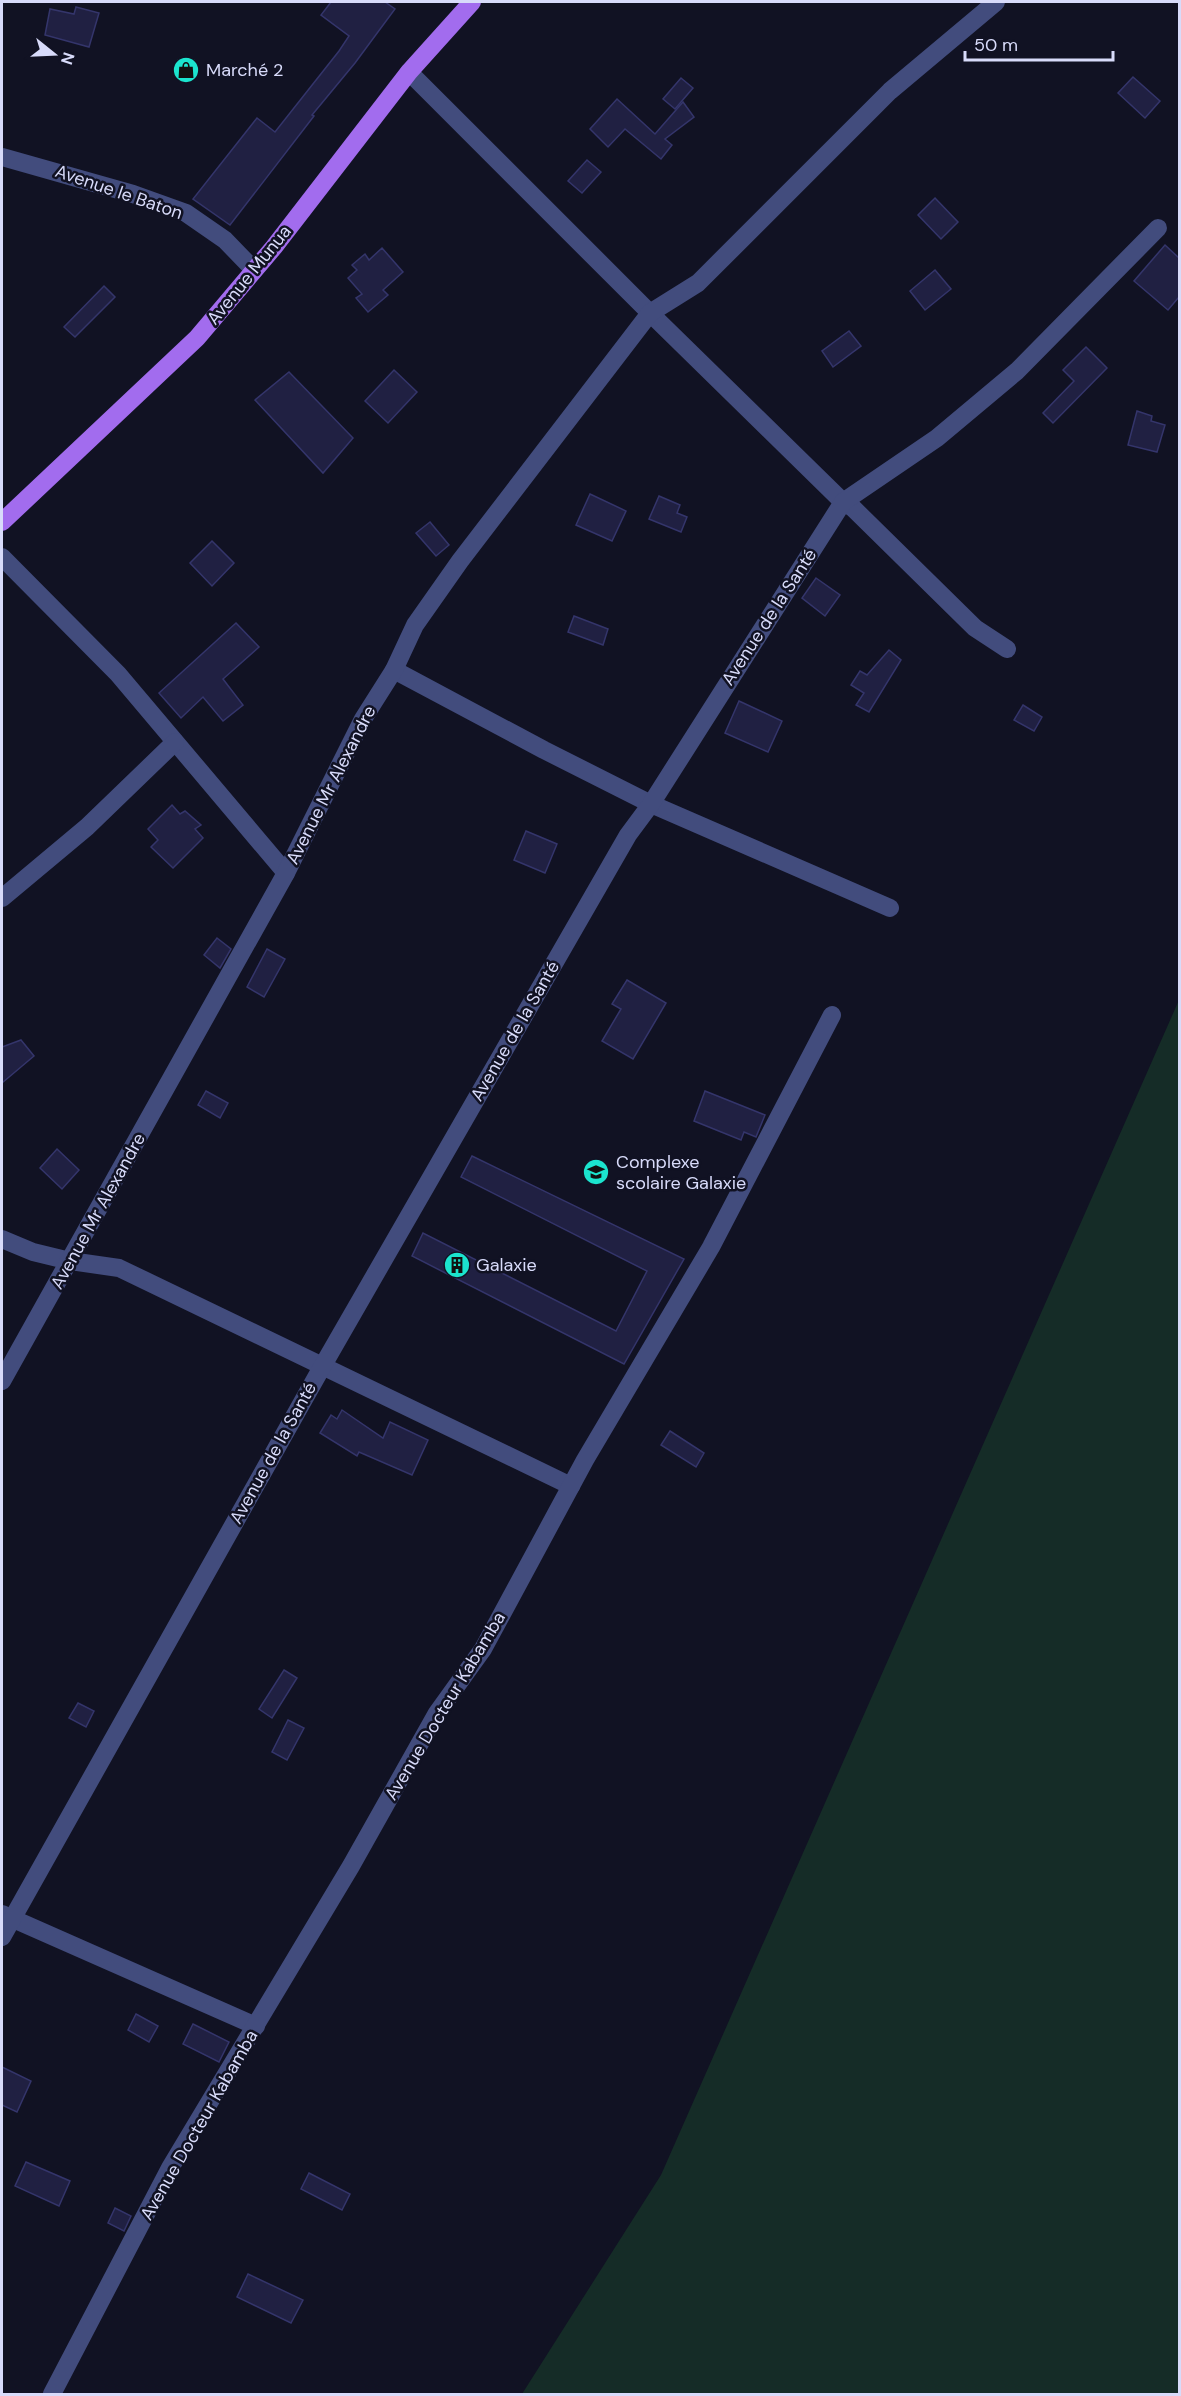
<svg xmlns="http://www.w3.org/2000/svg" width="1181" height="2396" font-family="'DM Sans',sans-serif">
	<rect width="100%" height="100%" fill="#111223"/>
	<!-- green -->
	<path fill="#152c27" d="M1179,1000v1394h-657l139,-219z"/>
	<!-- building -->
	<g fill="#202042" stroke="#34356b" stroke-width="1.5">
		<path d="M331,2h54l10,7 -40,54 -43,52 2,1 -84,109 -37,-26 64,-81 18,14 64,-81 10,-15 -28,-21z"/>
		<path d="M76,7l23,6 -10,34 -44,-12 5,-26 24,5z"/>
		<path d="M1133,77l27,24 -15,17 -27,-25z"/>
		<path d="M681,78l12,10 -18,21 -12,-10z"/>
		<path d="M617,99l38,35 28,-32 11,15 -29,22 7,6 -11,14 -36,-30 -17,18 -18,-18z"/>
		<path d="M587,160l14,12 -19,21 -14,-12z"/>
		<path d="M935,198l23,24 -17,17 -23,-24z"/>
		<path d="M1165,245l14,13v39l-11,13 -34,-29z"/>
		<path d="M382,248l21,24 -20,18 5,5 -20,17 -12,-14 6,-4 -14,-16 9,-8 -5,-5 13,-11 4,6z"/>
		<path d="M935,270l16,19 -26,21 -15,-19z"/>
		<path d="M104,286l11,11 -40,40 -11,-10z"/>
		<path d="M849,331l12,15 -28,21 -11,-16z"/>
		<path d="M1086,347l21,21 -54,55 -10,-10 31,-32 -11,-11z"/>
		<path d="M394,370l23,22 -29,31 -23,-22z"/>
		<path d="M289,372l64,66 -30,35 -68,-73z"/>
		<path d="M1137,411l15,5 -1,5 14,4 -8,27 -29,-7z"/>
		<path d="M590,494l36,17 -14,30 -36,-16z"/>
		<path d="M659,496l21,9 -3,8 10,4 -6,15 -32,-13z"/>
		<path d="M430,522l19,23 -13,11 -20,-23z"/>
		<path d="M212,541l22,22 -22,23 -22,-23z"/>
		<path d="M816,578l24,17 -15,21 -23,-18z"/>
		<path d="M574,616l34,13 -5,16 -35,-13z"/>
		<path d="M236,623l23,24 -36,32 20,26 -20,16 -20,-24 -22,21 -22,-25z"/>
		<path d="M889,650l12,10 -32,52 -13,-7 8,-12 -13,-8 9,-14 7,4z"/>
		<path d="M739,701l43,20 -14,31 -43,-19z"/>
		<path d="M1023,705l19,12 -8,14 -20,-11z"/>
		<path d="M172,805l8,9 5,-3 16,14 -6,4 8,9 -30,30 -22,-21 7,-7 -10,-11z"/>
		<path d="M526,831l31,13 -12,29 -31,-13z"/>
		<path d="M217,938l14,11 -11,19 -16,-13z"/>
		<path d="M267,949l18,10 -21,38 -17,-10z"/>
		<path d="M627,980l39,23 -33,56 -31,-18 19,-32 -9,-5z"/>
		<path d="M21,1040l13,16 -32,27v-36z"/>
		<path d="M206,1091l22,12 -8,15 -22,-13z"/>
		<path d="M705,1091l60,24 -9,22 -12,-5 -3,8 -47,-19z"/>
		<path d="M57,1149l22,21 -17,19 -22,-21z"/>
		<path d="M472,1156l212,103 -60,105 -212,-108 11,-23 193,98 31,-60 -186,-94z"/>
		<path d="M342,1410l41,28 7,-16 38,18 -16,35 -53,-23 -2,4 -37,-23 11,-18 6,4z"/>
		<path d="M670,1431l34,22 -8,14 -35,-22z"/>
		<path d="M284,1670l13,8 -25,40 -13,-9z"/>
		<path d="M78,1703l16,8 -8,16 -17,-9z"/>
		<path d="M288,1720l16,8 -17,32 -15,-8z"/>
		<path d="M136,2014l22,12 -9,16 -21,-12z"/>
		<path d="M193,2024l36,18 -10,20 -36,-18z"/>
		<path d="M2,2067l29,14 -14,31 -15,-7z"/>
		<path d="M26,2162l44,19 -11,25 -44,-20z"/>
		<path d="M309,2173l41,21 -8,16 -41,-21z"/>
		<path d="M115,2208l16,8 -7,15 -16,-8z"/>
		<path d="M248,2274l55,26 -12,23 -54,-26z"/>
	</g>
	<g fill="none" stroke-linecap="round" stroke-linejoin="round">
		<!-- minor -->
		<g stroke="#424c7d" stroke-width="18">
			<path d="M409,72l241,241 193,189 10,6 122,120 32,21"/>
			<path d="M2,157l131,37 53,19 39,27 29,30"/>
			<path d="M2,557l116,117 168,199"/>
			<path d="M394,670l150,80 107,54 239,104"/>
			<path d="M2,898l85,-71 88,-85"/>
			<path d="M2,1239l31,13 37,9 49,7 452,218"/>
			<path d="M2,1381l284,-508 77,-154 31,-49 21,-45 45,-64 190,-248 48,-30 192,-192 106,-89"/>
			<path d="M2,1914l254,112"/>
			<path d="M2,1937l320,-570 306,-532 23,-31 192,-302 94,-64 80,-67 141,-143"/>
			<path d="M52,2394l118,-226 181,-302 86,-153 46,-64 102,-189 126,-213 121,-232"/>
		</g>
		<!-- major -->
		<path stroke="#a26cee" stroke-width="18" d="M2,522l195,-184 77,-91 135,-175 63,-70"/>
	</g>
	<!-- icons -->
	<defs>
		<g id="shop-disc" transform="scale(1.35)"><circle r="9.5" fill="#1be4ce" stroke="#111223"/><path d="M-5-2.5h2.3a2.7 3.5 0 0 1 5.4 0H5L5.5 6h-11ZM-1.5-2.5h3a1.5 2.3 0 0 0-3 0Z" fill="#111"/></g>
		<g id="school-disc" transform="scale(1.35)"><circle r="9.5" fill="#1be4ce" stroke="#111223"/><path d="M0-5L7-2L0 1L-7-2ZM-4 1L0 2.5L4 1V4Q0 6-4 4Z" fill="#111"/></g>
		<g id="building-disc" transform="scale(1.35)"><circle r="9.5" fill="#1be4ce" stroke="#111223"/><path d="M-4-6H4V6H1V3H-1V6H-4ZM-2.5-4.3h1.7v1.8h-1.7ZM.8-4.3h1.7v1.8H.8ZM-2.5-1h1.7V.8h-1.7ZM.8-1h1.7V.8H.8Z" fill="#111"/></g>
	</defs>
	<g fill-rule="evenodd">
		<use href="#shop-disc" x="186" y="70"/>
		<use href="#school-disc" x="596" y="1172"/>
		<use href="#building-disc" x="457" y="1265"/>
	</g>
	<g text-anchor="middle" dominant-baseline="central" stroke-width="5" stroke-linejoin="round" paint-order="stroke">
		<!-- poi labels -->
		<g font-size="18" fill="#d8dbfa" stroke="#111223" text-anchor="start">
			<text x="206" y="70">Marché 2</text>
			<text x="616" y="1162">Complexe<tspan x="616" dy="21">scolaire Galaxie</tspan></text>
			<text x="476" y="1265">Galaxie</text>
		</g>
		<!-- street labels -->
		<g font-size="18" fill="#d8dbfa" stroke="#111223">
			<text transform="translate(119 192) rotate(19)">Avenue le Baton</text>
			<text transform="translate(249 275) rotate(-51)">Avenue Munua</text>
			<text transform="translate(769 617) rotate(-57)">Avenue de la Santé</text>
			<text transform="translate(331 785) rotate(-63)">Avenue Mr Alexandre</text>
			<text transform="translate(515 1031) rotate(-60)">Avenue de la Santé</text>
			<text transform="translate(98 1211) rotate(-61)">Avenue Mr Alexandre</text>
			<text transform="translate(273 1453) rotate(-61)">Avenue de la Santé</text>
			<text transform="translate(445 1706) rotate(-59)">Avenue Docteur Kabamba</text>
			<text transform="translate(199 2125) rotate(-60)">Avenue Docteur Kabamba</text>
		</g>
	</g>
	<!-- border -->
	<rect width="1181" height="2396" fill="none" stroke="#d8dbfa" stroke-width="6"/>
	<!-- north arrow -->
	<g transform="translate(54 54) rotate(108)" stroke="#111223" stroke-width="4.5" paint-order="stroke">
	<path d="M0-4.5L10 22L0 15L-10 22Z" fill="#d8dbfa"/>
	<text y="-9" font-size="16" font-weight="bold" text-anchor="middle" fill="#d8dbfa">N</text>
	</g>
	<!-- scale -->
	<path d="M965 51v9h148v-9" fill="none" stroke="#d8dbfa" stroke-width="3"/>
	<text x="974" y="51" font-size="18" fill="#d8dbfa" stroke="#111223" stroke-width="4.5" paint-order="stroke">50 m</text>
</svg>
